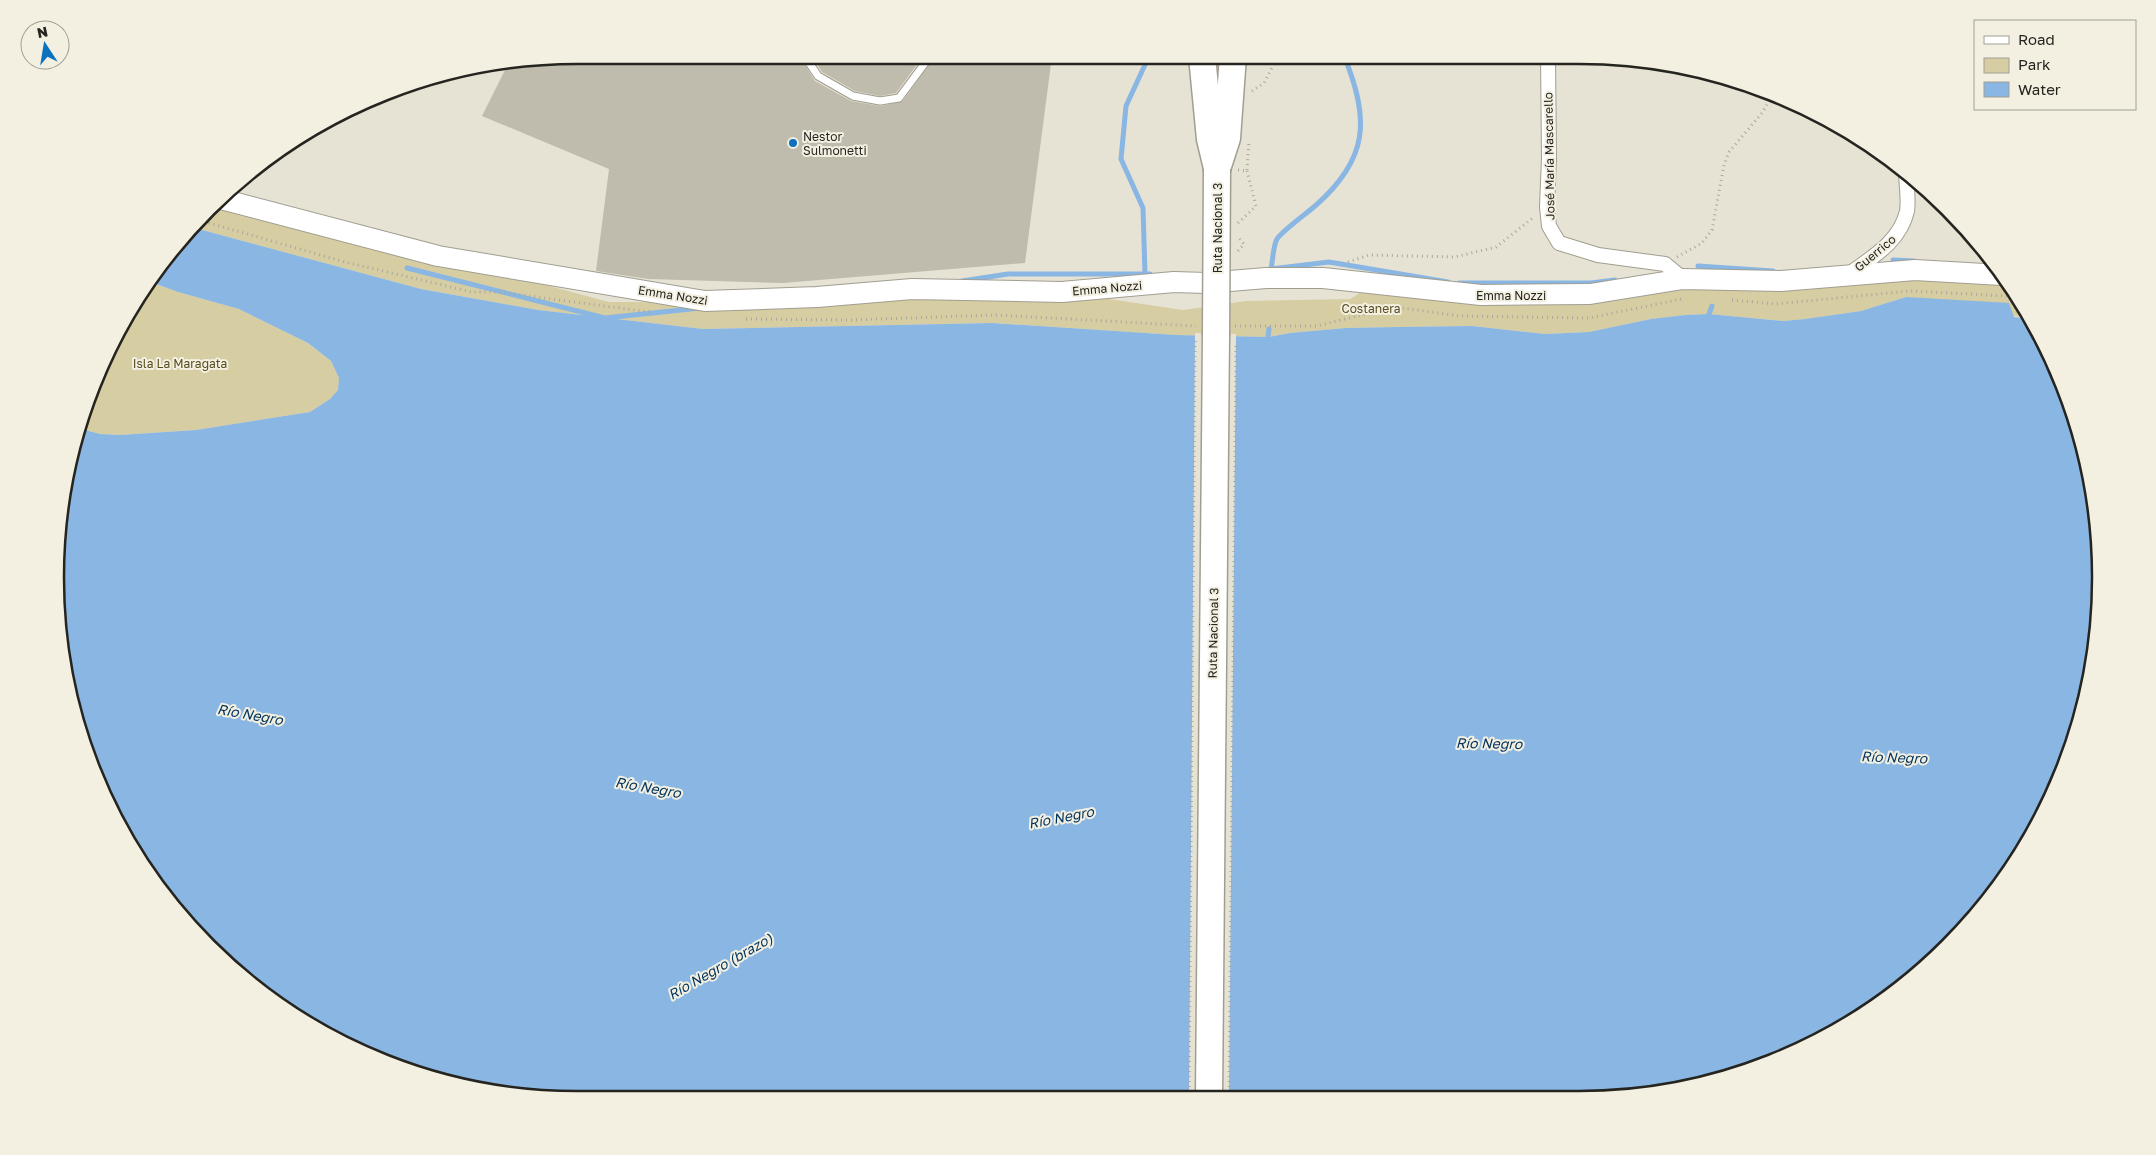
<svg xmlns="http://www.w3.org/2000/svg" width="2156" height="1155" font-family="'Golos Text',sans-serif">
	<rect width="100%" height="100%" fill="#e6e3d5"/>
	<!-- green -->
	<g fill="#d6cda3">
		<path d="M214,206l206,54 122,24 67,18 200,1 253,-11 121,18 63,-9 104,-2 18,-11 26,6 67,9 131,-1 101,-17 223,-8 91,6 25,36 -126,-22 -45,14 -56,8 -21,2 -75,-7 -24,1 -34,4 -62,13 -44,2 -73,-8 -75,1 -51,1 -56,5 -22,4 -92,-2 -184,-12 -289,6 -165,-19 -117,-21 -230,-62z"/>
		<path d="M148,281l30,11 61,17 69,34 23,18 8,17 -1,12 -8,9 -20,13 -114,18 -76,5 -20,-1 -22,-6 17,-51z"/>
	</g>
	<!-- water -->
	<path fill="#89b6e3" d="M191,227l230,62 117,21 165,19 289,-6 184,12 92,2 22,-4 56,-5 51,-1 75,-1 73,8 44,-2 62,-13 34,-4 24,-1 75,7 21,-2 56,-8 45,-14 103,6 5,14 18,2 41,91 24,100 3,102 -17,101 -36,96 -75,113 -76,70 -118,68 -131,35 -1103,4 -101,-17 -97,-36 -86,-54 -52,-45 -65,-79 -34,-60 -36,-96 -17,-100v-69l17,-100 5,-15 22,6 20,1 76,-5 114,-18 20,-13 8,-9 1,-12 -8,-17 -23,-18 -69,-34 -61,-17 -30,-11z"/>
	<!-- pier -->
	<path fill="#e6e3d5" d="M1195,333l41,1 -7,763h-40z"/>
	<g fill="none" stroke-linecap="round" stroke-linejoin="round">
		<!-- stream -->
		<g stroke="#89b6e3" stroke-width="5">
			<path d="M1893,260l21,1"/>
			<path d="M1698,266l75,5"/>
			<path d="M407,268l198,50 95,-10"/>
			<path d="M1271,269l58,-7 119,20"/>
			<path d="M1271,269c2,-9 2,-23 6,-30 5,-8 30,-26 38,-33 54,-47 55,-87 29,-150"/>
			<path d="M1145,274l-2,-66 -22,-49 5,-53 23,-50"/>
			<path d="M962,281l46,-7h142"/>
			<path d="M1459,283h132l24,-3"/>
			<path d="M1709,314l3,-8"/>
			<path d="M1268,337l1,-8"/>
		</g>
	</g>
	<!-- building -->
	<g fill="#bfbcae">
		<path d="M578,55h221l16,26 36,20 30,5 22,-5 33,-46 116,1 -27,207 -242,20 -135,-4 -52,-8 13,-102 -127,-53 27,-54z"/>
		<path d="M811,55h113l-28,38 -16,3 -25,-5 -33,-19z"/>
	</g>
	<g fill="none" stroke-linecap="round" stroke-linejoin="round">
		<!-- lane casing -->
		<g stroke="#a19e91" stroke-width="9">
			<path id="lane" d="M804,55l14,21 35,20 27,5 19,-3 32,-43"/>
		</g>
		<!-- street casing -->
		<g stroke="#a19e91" stroke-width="16">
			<g id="street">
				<path d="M1548,56l1,102 -2,49 2,19 10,17 39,12 67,9 18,15"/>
				<path d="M1848,275c24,-18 52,-33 59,-64 2,-12 -1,-27 -1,-40"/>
			</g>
		</g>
		<!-- secondary casing -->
		<g stroke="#a19e91" stroke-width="22">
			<path id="secondary" d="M221,199l217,57 267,45 112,-4 95,-8 150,3 112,-10 32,1 60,-5h57l158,17 109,-1 93,-15 98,2 134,-11 87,5"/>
		</g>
		<!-- highway casing -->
		<g stroke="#a19e91" stroke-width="29">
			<g id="highway">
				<path d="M1202,56l8,83 7,29"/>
				<path d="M1217,169l10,-31 6,-82"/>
				<path d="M1209,1097l7,-761"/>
			</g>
		</g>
		<!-- path -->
		<g stroke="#aaa89c" stroke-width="3" stroke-dasharray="1 4" stroke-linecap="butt">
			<path d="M1252,91l12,-8 14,-27"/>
			<path d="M1238,170l9,1 2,-30"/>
			<path d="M199,220l142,41 131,31h26l152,20"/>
			<path d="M1238,223l18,-17 -9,-35"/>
			<path d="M1238,251l6,-7 -6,-7"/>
			<path d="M1677,257l25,-14 10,-13 12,-65 5,-13 33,-39 8,-14 1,-5"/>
			<path d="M1348,262l21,-7 86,2 41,-10 38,-30"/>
			<path d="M1732,300l43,4 135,-13 98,5 10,16 11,1"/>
			<path d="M746,319l104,1 146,-5 200,11"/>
			<path d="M1235,326h82l77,-19 66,9 129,2 93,-19"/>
		</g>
		<!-- lane -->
		<use href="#lane" stroke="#fff" stroke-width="7"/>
		<!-- street -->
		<use href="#street" stroke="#fff" stroke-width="14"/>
		<!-- secondary -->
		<use href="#secondary" stroke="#fff" stroke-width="20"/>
		<!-- highway -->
		<use href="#highway" stroke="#fff" stroke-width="26"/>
		<!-- highway-bridge casing -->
		<g stroke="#a19e91" stroke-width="29" stroke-linecap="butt">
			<path id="highway-bridge" d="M1216,336l1,-167"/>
		</g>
		<!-- path-bridge -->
		<g stroke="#aaa89c" stroke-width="3" stroke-dasharray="1 4" stroke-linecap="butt">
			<path d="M1189,1097l6,-756"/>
			<path d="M1229,1097l7,-752"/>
		</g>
		<!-- highway-bridge -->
		<use href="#highway-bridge" stroke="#fff" stroke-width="26"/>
	</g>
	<!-- markers -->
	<circle fill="#0d72be" stroke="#f3f0e2" stroke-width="2" cx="793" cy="143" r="5"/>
	<g text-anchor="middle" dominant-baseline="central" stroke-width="4" stroke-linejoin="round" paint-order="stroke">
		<!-- poi labels -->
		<g font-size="12" fill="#25241f" stroke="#f3f0e2" text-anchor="start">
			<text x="803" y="136">Nestor<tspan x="803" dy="14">Sulmonetti</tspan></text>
		</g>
		<!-- street labels -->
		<g font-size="12" fill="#25241f" stroke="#f3f0e2">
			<text transform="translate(1549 156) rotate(-91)">José María Mascarello</text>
			<text transform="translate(1217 228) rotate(-90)">Ruta Nacional 3</text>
			<text transform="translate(1875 253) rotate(-40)">Guerrico</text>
			<text transform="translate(1107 288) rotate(-5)">Emma Nozzi</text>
			<text transform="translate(673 295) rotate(9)">Emma Nozzi</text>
			<text x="1511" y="295">Emma Nozzi</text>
			<text transform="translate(1213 633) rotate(-89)">Ruta Nacional 3</text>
		</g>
		<!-- park labels -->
		<g font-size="12" fill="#574d1e" stroke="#f3f0e2">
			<text x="1371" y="308">Costanera</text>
			<text x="180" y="363">Isla La Maragata</text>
		</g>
		<!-- water labels -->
		<g font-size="14" font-style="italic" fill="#00335c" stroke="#f3f0e2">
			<text transform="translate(250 714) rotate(10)">Río Negro</text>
			<text transform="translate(1489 743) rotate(1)">Río Negro</text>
			<text transform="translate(1894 757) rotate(2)">Río Negro</text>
			<text transform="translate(648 787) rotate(10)">Río Negro</text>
			<text transform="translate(1061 817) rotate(-11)">Río Negro</text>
			<text transform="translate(720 966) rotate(-30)">Río Negro (brazo)</text>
		</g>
	</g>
	<!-- crop -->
	<path d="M0 0H2156V1155H0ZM577 64H1579A513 513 0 0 1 2092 577V578A513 513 0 0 1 1579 1091H577A513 513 0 0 1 64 578V577A513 513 0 0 1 577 64Z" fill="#f3f0e2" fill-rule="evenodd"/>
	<path fill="none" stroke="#25241f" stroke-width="2.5" d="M577 64H1579A513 513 0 0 1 2092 577V578A513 513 0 0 1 1579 1091H577A513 513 0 0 1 64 578V577A513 513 0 0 1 577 64Z"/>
	<!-- legend -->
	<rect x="1974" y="20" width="162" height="90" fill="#f3f0e2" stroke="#a19e94"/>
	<rect x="1984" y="36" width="25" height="8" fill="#ffffff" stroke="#a19e94"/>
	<text x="2018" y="45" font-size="15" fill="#25241f">Road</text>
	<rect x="1984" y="58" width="25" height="15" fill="#d6cda3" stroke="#a19e94"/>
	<text x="2018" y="70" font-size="15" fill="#25241f">Park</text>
	<rect x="1984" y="82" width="25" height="15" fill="#89b6e3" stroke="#a19e94"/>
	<text x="2018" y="95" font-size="15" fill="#25241f">Water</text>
	<!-- north arrow -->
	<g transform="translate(45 45) rotate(348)"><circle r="24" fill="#f3f0e2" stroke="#a19e94"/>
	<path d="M0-4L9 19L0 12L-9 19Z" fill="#0d72be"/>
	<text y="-8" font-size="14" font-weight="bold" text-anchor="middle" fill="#25241f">N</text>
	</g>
</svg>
